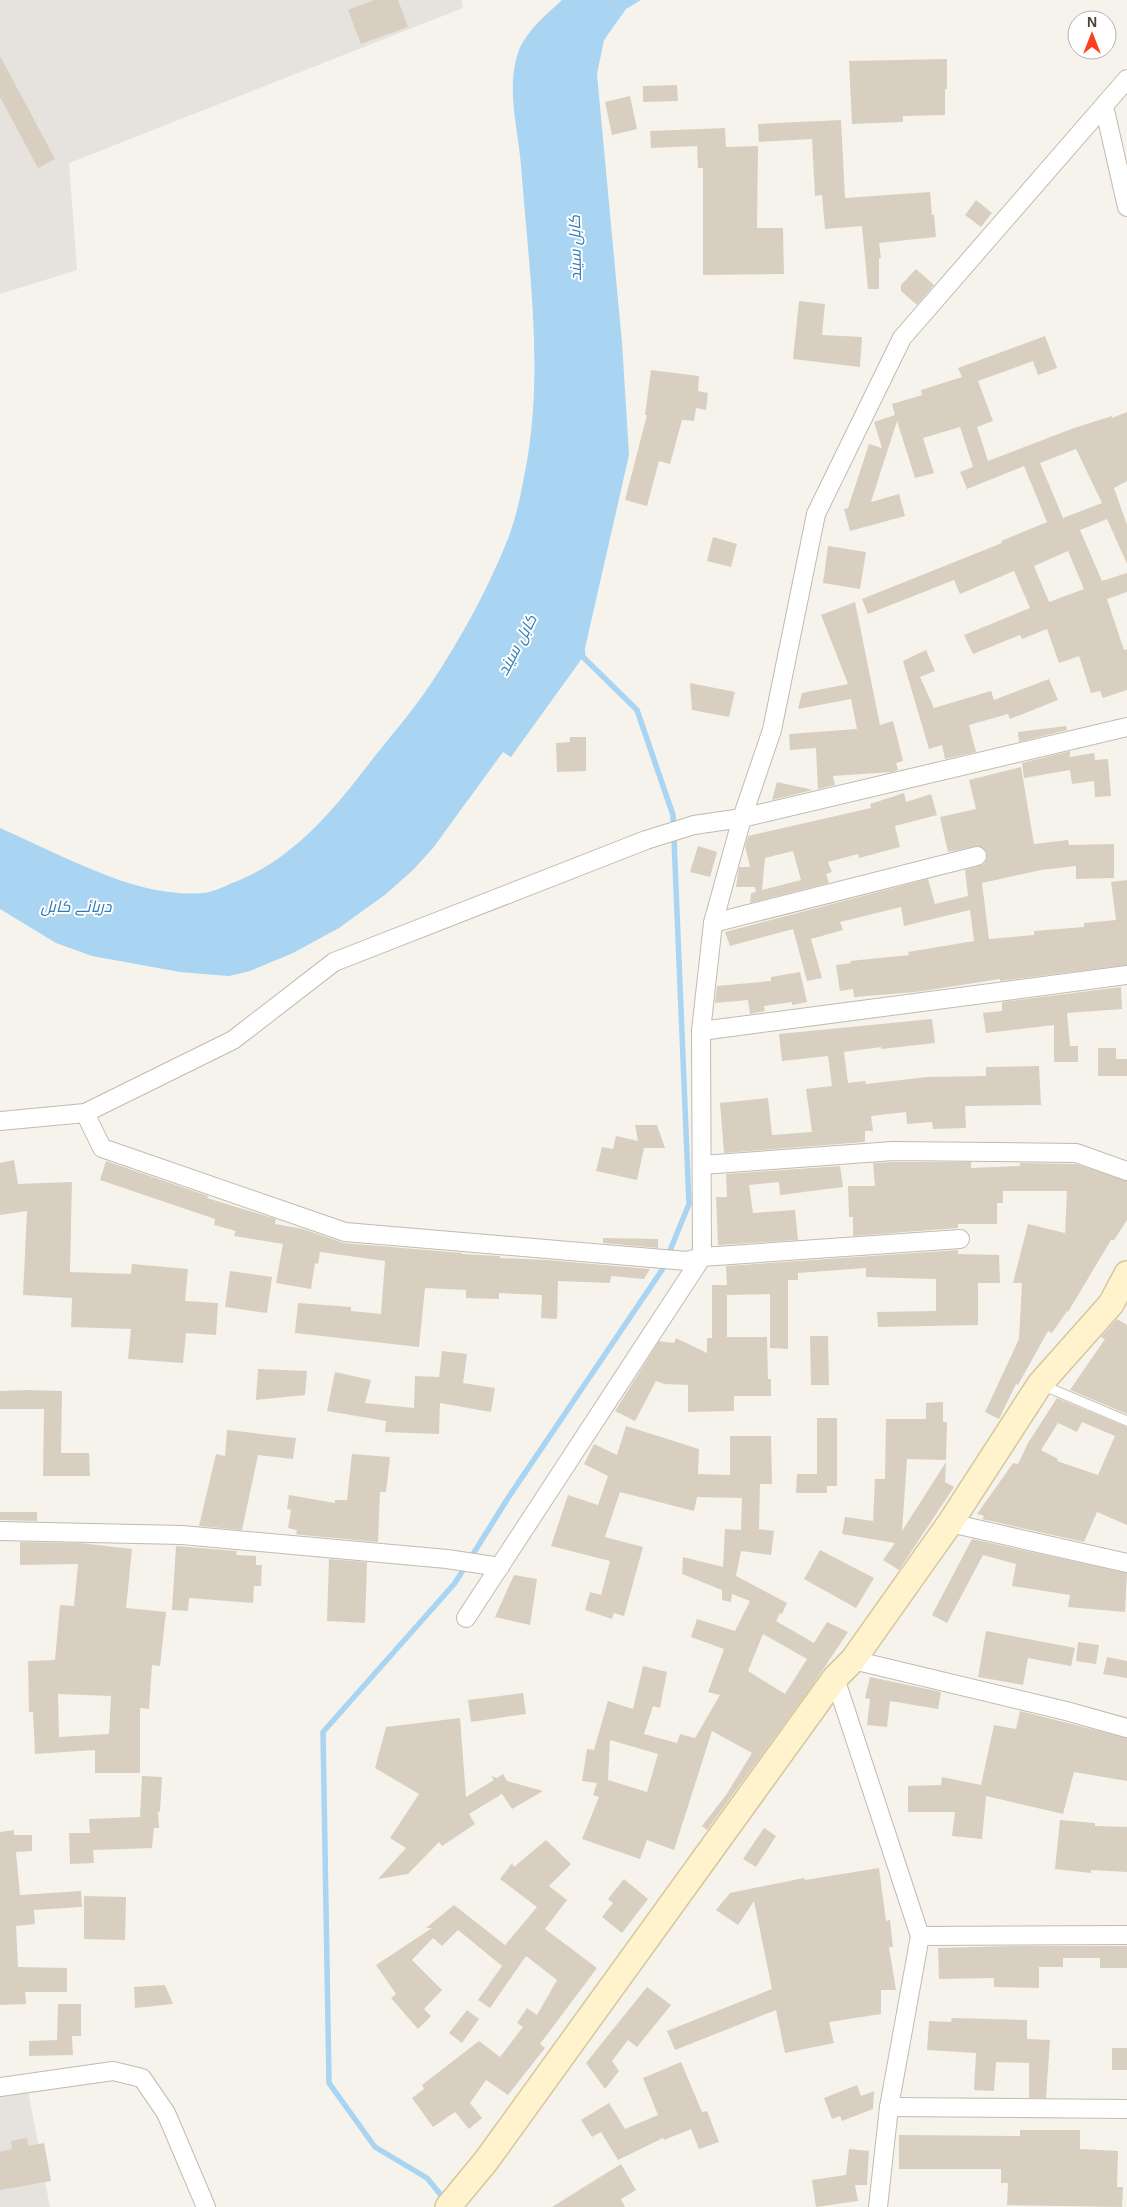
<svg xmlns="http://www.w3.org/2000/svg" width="1127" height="2207" font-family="Helvetica,Cairo,sans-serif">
	<rect width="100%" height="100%" fill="#f6f3ec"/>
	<!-- industrial -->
	<g fill="#e6e2dd">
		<path d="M0,0h462l1,8 -394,155 8,107 -77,24z"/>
		<path d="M28,2090l22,117h-50v-111z"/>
	</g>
	<!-- water -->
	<path fill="#a9d4f2" d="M562,0h79l-15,9 -22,31 -7,34 25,269 7,112 -46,202 -72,100 -8,-5 -70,96 -20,22 -27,24 -47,34 -46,25 -43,18 -21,5 -49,-4 -88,-16 -36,-13 -56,-34v-81c40,18 80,38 122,53 23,8 62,16 87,11 8,-2 16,-6 23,-9 59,-22 99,-70 136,-118 21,-27 43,-52 62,-80 30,-45 57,-94 77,-144 11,-27 16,-58 21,-86 15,-95 0,-194 -7,-290 -3,-36 -15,-77 -3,-112 7,-21 28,-38 44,-53z"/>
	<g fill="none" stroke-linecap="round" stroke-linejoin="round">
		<!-- stream -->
		<path stroke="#a9d4f2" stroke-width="5.5" d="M445,2200l-18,-22 -52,-31 -46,-64 -6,-351 132,-149 53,-85 154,-228 27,-66 -16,-389 -36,-105 -54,-53 -1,-6"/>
	</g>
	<!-- building -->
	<g fill="#d8cfc1" fill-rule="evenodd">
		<path d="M374,0h24l10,27 -47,17 -13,-34z"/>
		<path d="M0,56l55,103 -17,9 -38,-71z"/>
		<path d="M947,59v30h-2v26l-42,1v6l-51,2 -3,-63z"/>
		<path d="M677,85l1,16 -35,1v-16z"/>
		<path d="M630,96l7,33 -25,6 -7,-33z"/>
		<path d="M841,120l4,78 85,-6 2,23h2l2,22 -57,6 2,15h-2v31h-11l-6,-63 -37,3 -3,-34 -7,1 -3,-57 -53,3 -1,-18z"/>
		<path d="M725,128l1,19 32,-1 -1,82h26l1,46 -81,1v-107h-5l-1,-22 -46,2 -1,-17z"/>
		<path d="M976,200l16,13 -11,14 -16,-12z"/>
		<path d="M916,269l18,16 -17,20 -16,-14v-6z"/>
		<path d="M799,301l26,3 -3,31 40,2 -2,30 -67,-8z"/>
		<path d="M1045,336l12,32 -19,7 -5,-14 -55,20 15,40 -16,6 11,34 86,-33 38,-12v2l15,-6v69l-13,7 13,37v39l-20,-45 -27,11 22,51 25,-8v19l-20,7 17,51 3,-1v41l-24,8 -3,-7 -9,2 -12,-37 -20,7 -12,-34 -25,10 -2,-4 -47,19 -9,-19 66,-27 -16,-37 -54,23 -6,-14 -86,34 -6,-15 140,-56 -1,-2 46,-19 -23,-56 -57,23 -7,-17 13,-5 -13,-40 -37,11 11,35 -19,5 -18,-57 -26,81 28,-8 6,22 -55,15 -6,-22 4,-1 21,-64 13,4 -8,-26 21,-7 -3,-11 30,-9 -1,-5 41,-13 -4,-9zM1076,449l26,54 -39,15 -23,-55zM1068,551l16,38 -35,13 -15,-36z"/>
		<path d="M651,370l48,6 -1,15 10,2 -2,17 -10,-2 -2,13 -12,-1 -12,44 -11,-3 -12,45 -22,-6 22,-85h-2z"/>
		<path d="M713,537l24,7 -6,23 -24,-6z"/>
		<path d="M828,546l38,6 -6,37 -37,-6z"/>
		<path d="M855,602l25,123 13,-4 10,40 -7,2 2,7 -6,2 -59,4 2,9 -17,4 -2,-41 -26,2 -1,-16 68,-5 -6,-30 -53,10 4,-16 46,-9 -27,-69z"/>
		<path d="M926,650l9,21 -15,6 14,31 57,-17 3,9 55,-21 9,21 -48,19 -2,-5 -39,11 7,27 -31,7 -3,-14 -13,4 -26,-88z"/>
		<path d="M690,683l45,9 -6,25 -37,-7z"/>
		<path d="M1066,726l1,4 -48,12 -1,-10z"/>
		<path d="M570,737h16v34l-29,1 -1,-29 14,-1z"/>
		<path d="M1070,751v6l24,-4 1,7 13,-1 3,37 -16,1 -1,-16 -22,3 -2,-14 -46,8 -2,-15z"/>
		<path d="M1021,767l13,77 34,-4 1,5 45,-1v34l-38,1v-13l-35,4 -59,13 7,56 45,-4v-4l50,-4v-4l32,-3 -5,-38 16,-2v85l-127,16v-2l-84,13 -62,5 -1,-8 -13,2 -4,-26 15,-2 -1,-2 59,-6 -1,-3 66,-11 -4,-31 -66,16 -3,-19 -61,15 3,8 -32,9 11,39 -15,3 -14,-52 -63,17 -5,-14 203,-53 7,25 33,-8 -3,-26 19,-6 3,-5v-6l-8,-7 -31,6 -8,-35 36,-8 -7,-29z"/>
		<path d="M777,782l36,8 -41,10z"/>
		<path d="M904,793l2,9 25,-8 6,21 -42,11 5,21 -41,11 -1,-4 -30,8 4,10 -6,2 3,9 -79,20 1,-10 5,-1 -1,-5h-19l3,-20h11l-5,-21 3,-10 123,-28 -1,-4zM793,851l8,29 -39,10 3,-32z"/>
		<path d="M698,846l19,6 -7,25 -20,-5z"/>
		<path d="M800,972l7,30 -15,3v-3l-28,4 1,5 -15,3 -2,-14 -33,3 2,-17 54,-5v-4z"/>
		<path d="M1121,987l1,22 -55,4 3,33h8v16h-24v-37l-68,8 -3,-20 19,-2v-9z"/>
		<path d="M932,1019l3,24 -54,6v-2l-37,5 4,31 17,-2 1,3 61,-7 59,-1v-9l53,-1 2,39 -76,1 1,22 -33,1 -1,-7 -25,2 -1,-12 -35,4 2,15h-8v11l-141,11 -4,-50 48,-5 4,37 40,-3 -6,-43 26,-3 -4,-30 -46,5 -3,-27z"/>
		<path d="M1098,1048h18v11h11v17h-29z"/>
		<path d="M635,1125h22l8,23h-21l-7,32 -41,-9 6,-24 11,2 3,-13 22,5z"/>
		<path d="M14,1160l4,24 54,-2 -2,90 61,2 1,-10 56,5 -3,32 33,2 -2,32 -30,-2 -3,30 -55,-4 3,-30 -60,-2 1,-29 -49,-3 4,-84 -27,4v-52z"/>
		<path d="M106,1161l102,35 -1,2 69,21 -1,5 28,5 41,14 118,10v1l38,2v2l47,2 103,9 -6,10 -33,-3 -1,7 -52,-2 -1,38 -16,-1 1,-23 -43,-2v6l-33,-1v-8l-41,-2 -6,59 -124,-14 3,-30 53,4v4l30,3 4,-53 -65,-9 -2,12 -3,-1 -4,26 -35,-6 7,-39 -49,-8 2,-5 -22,-6 1,-6 -115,-39z"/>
		<path d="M893,1162h78v6l49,-2v-3l56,1 51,17v39l-13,20h-3l-43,72 -1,-1 -15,22 -4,-2 -30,54 -2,-1 -17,35 -14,-7 34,-73 3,-56h-9l15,-59 37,9 2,-42h-64v12h-6v21h-39v4l-105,8v-19h-4l-1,-31h27l-2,-23z"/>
		<path d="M840,1166l3,21 -63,8 -1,-13 -30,3 4,28 42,-3 3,30 -80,5 -2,-48h11l-1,-23z"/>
		<path d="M603,1238l55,1v9l-55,-5z"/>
		<path d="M958,1250v4l41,1 1,28h-22v42l-100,2 -1,-15 59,-1v-32l-70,-2v-9l-68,5v7h-10v69l-18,-1v-54l-43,1v-4v46h40l1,42h3v17h-37v15l-46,1v-27l-24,-1 -8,-3 -21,40 -20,-10 44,-70 15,2 2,-5 31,15v-15h5v-53h15l-1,-19z"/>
		<path d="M230,1271l42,6 -5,36 -42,-6z"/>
		<path d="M1117,1319l10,6v89l-57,-24 35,-51 -4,-2z"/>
		<path d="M810,1336h18l1,49h-18z"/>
		<path d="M442,1351l25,3 -4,29 32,5 -4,24 -51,-9 -1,31 -54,-2 1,-11 -59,-10 8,-39 36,8 -6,23 49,5 1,-32 24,1z"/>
		<path d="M258,1369l49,2 -2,24 -49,5z"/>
		<path d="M28,1390l34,1 -1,62h28l1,23h-47l1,-67h-44v-18z"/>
		<path d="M1057,1398l70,29v98l-30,-13 -13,30 -102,-23 2,-3 -7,-2 36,-51 5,1 10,-21zM1082,1422l33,14 -17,39 -41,-14 1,-2 -17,-9 17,-27 19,9z"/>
		<path d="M943,1402v20h4l-1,38 -39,-1 -5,72 44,-69 -1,20 9,5 -55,83 -16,-10 12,-17 -53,-9 3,-17 28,4 2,-42h10l1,-60h40v-16z"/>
		<path d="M817,1418h20v68h-10v7h-31l1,-19h20z"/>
		<path d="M626,1426l73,23 -1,25 32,1v-39h41l1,48h-12l-1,45 15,2 -3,24 -30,-4 -5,25 51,27 -5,11 -2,-1 -4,8 38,22 13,-21 21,10 -36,54 -105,144 -5,-4 24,-31 26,-42 -40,-22 -38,119 -27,-10 -7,19 -58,-20 17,-42 -6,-2 4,-12 -15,-2 5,-32 7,1 14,-49 25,8 10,-43 24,6 -7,36 -7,-2 -9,28 33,9 3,-9 15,4 25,-43 -12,-3 16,-43 -33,-12 6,-18 38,12 15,-30 -18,-7 -1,8 -9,-2v-10l-40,-16 1,-17 40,10 2,-38 16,1 1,-32 -45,-1 -3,14 -74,-19 -15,45 38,10 -19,69 -10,-3 -2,6 -27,-9 5,-18 11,3 9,-34 -59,-15 17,-51 30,10 10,-29 -24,-12 10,-20 23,11zM763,1634l44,25 -22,35 -37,-23zM610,1740l48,14 -11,38 -39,-12z"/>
		<path d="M227,1430l69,8 -3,21 -35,-4 -16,75 -43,-4 17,-72 9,2z"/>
		<path d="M352,1454l38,3 -4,35h-6l-2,50 -76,-7 -6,-1 1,-4 -9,-2 3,-18 -4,-1 2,-14 46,8v-3h12z"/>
		<path d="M0,1512h37v9l-37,-1z"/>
		<path d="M972,1539l155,34 -2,39 -57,-5 2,-12 -58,-9 4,-22 -33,-9 -36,68 -15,-8z"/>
		<path d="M20,1542l60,1 52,6 -6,59 40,4 -6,54 -8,-1 -3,44 -9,-1v65h-45v-23l-60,4 -2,-42h-4l-1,-51 27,-1 5,-55 14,1 4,-42 -58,1zM58,1694l53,2 -2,38 -50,3z"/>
		<path d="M176,1546l61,5 -1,4 20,1v9h6l-1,21h-7l-1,17 -64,-5 -1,13 -16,-1z"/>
		<path d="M820,1550l54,28 -18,30 -52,-29z"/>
		<path d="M329,1559l38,3 -2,61 -38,-2z"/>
		<path d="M514,1575l23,4 -7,46 -35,-8z"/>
		<path d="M986,1631l89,17 -4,18 -43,-8 -5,27 -45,-8z"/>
		<path d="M1078,1642l21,3 -3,19 -20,-3z"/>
		<path d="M1107,1657l20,4v17l-24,-4z"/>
		<path d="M870,1677l71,15 -3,17 -48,-8 -3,26 -20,-2 3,-26 -5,-1z"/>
		<path d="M523,1693l3,21 -55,8 -3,-22z"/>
		<path d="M1020,1711l107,27v43l-53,-9 -11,42 -77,-18 -4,43 -30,-3 3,-24h-47v-26l33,-1 1,-8 39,8 13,-60 22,4z"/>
		<path d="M460,1718l6,79 28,-17 -3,-4 6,2 6,-4 4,7 36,10 -31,18 -10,-15 -33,20 6,10 -33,22 -3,-4 -31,32 -30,5 28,-31 -16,-10 29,-44 -44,-26 11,-41z"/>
		<path d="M142,1776l20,1 -2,35 -2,-1 1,17h-5l-2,20 -59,2 1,13 -24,1 -1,-31h21l-1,-14 51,-2z"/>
		<path d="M1060,1820l35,3v3l32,1v45l-36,-2v3l-36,-4z"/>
		<path d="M764,1828l12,8 -20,31 -13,-8z"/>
		<path d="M14,1830v5h18v16l-16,1 4,43 61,-4 1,16 -48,3 1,14 -19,2 2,41 49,1v24h-42l1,12 -26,1v-173z"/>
		<path d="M546,1840l25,24 -22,22 18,14 -22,29 52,39 -57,76 5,4 -37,47 -22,-15 -16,23 12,15 -13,11 -14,-17 -22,15 -21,-29 12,-9 -2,-4 57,-44 21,16 23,-30 -6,-4 10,-15 10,7 20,-35 -31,-24 -36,52 -12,-8 24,-34 -44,-36 -16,16 -9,-8 -21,22 30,30 -18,19 7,7 -13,13 -27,-31 5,-4 -20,-29 56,-37h-6l28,-23 51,40 32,-38 -37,-28 12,-16 2,4z"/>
		<path d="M879,1868l7,53 4,-1 3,27h-4l7,43h-15v24l-52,8 5,21 -49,10 -9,-43 -101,40 -8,-19 105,-42 -18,-88 -16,24 -22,-15 14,-17 74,-15 1,2z"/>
		<path d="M624,1879l24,20 -26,34 -20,-16 11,-14 -5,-4z"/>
		<path d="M84,1896l42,1 -1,43 -41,-1z"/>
		<path d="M1014,1946h113v22h-27v-10h-37v9h-24v21l-45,-1v-9l-55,1 -1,-31z"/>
		<path d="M165,1985l8,19 -38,4 -1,-21z"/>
		<path d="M647,1987l24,18 -34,42 -9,-7 -16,21 7,10 -14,18 -19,-26z"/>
		<path d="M58,2004h23v32h-9l1,19 -44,1v-15l28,-1z"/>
		<path d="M467,2010l12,9 -17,24 -13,-10z"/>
		<path d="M952,2018l75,2v19l23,1 -4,58h-17v-35l-33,-1 -2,29 -20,-1 2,-37 -49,-3 2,-29 22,1z"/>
		<rect x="1112" y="2048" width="15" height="22"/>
		<path d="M681,2062l21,50 5,-1 12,31 -20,7 -8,-20 -27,11 -1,-2 -45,22 -17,-28 -9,5 -11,-17 28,-17 16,26 33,-14 -15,-37z"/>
		<path d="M857,2085l4,11 13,-5 -1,18 -31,12 -2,-5 -8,3 -8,-21z"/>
		<path d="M1020,2130h60v19l38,2 -1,36h6l-1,20 -115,-2 1,-22h-7v-14h-102v-34l121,1z"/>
		<path d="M27,2138l1,8 16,-3 7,38 -51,9v-38l12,-3 -1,-8z"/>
		<path d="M849,2149l20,2 -2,34h-12l3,16 -42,6 -4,-27 34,-5z"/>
		<path d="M621,2164l15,26 -15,9 4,8h-73z"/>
	</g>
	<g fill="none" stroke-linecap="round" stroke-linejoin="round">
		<!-- lane casing -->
		<g stroke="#c2bbae" stroke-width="11">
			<path id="lane" d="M1042,1385l85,36"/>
		</g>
		<!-- street casing -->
		<g stroke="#c2bbae" stroke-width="20">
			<g id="street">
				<path d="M1104,106l23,101"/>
				<path d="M713,923l264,-67"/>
				<path d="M701,1031l426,-56"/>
				<path d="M85,1113l17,35 243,84 342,29 15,-4 258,-18"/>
				<path d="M0,1121l85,-8 148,-73 101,-78 312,-122 48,-15 48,-7 385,-91"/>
				<path d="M702,1165l191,-14 183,2 51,18"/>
				<path d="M950,1523l177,40"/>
				<path d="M0,1531l182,4 265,24 53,8"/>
				<path d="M466,1618l236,-361 -1,-226 12,-108 29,-105 30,-88 44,-216 86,-176 225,-259"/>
				<path d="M853,1660l213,51 61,17"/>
				<path d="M835,1678l85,258 -31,171 -11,100"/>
				<path d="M920,1936l207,-1"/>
				<path d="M0,2087l113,-16 29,7 24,35 40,94"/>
				<path d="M889,2107l238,2"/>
			</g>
		</g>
		<!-- secondary casing -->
		<g stroke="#d6c79b" stroke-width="28">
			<path id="secondary" d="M448,2207l38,-46 349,-483 18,-18 97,-137 90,-139 71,-80 16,-30"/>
		</g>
		<!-- lane -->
		<use href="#lane" stroke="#fff" stroke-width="9"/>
		<!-- street -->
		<use href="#street" stroke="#fff" stroke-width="18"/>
		<!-- secondary -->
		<use href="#secondary" stroke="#fff3cd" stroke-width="25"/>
	</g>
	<g text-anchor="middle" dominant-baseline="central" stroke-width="4" stroke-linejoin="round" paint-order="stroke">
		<!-- water labels -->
		<g font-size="16" font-style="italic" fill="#2e7ab2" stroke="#fff">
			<text transform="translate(575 248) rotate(-91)">کابل سيند</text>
			<text transform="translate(517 645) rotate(-62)">کابل سيند</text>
			<text x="76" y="906">دریائے کابل</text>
		</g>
	</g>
	<!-- north arrow -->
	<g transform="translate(1092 35)"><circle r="24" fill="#ffffff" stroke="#b7b4b0"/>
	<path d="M0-4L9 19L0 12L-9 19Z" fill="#fc3f1d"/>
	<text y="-8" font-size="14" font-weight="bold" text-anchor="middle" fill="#4b4439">N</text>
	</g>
</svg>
